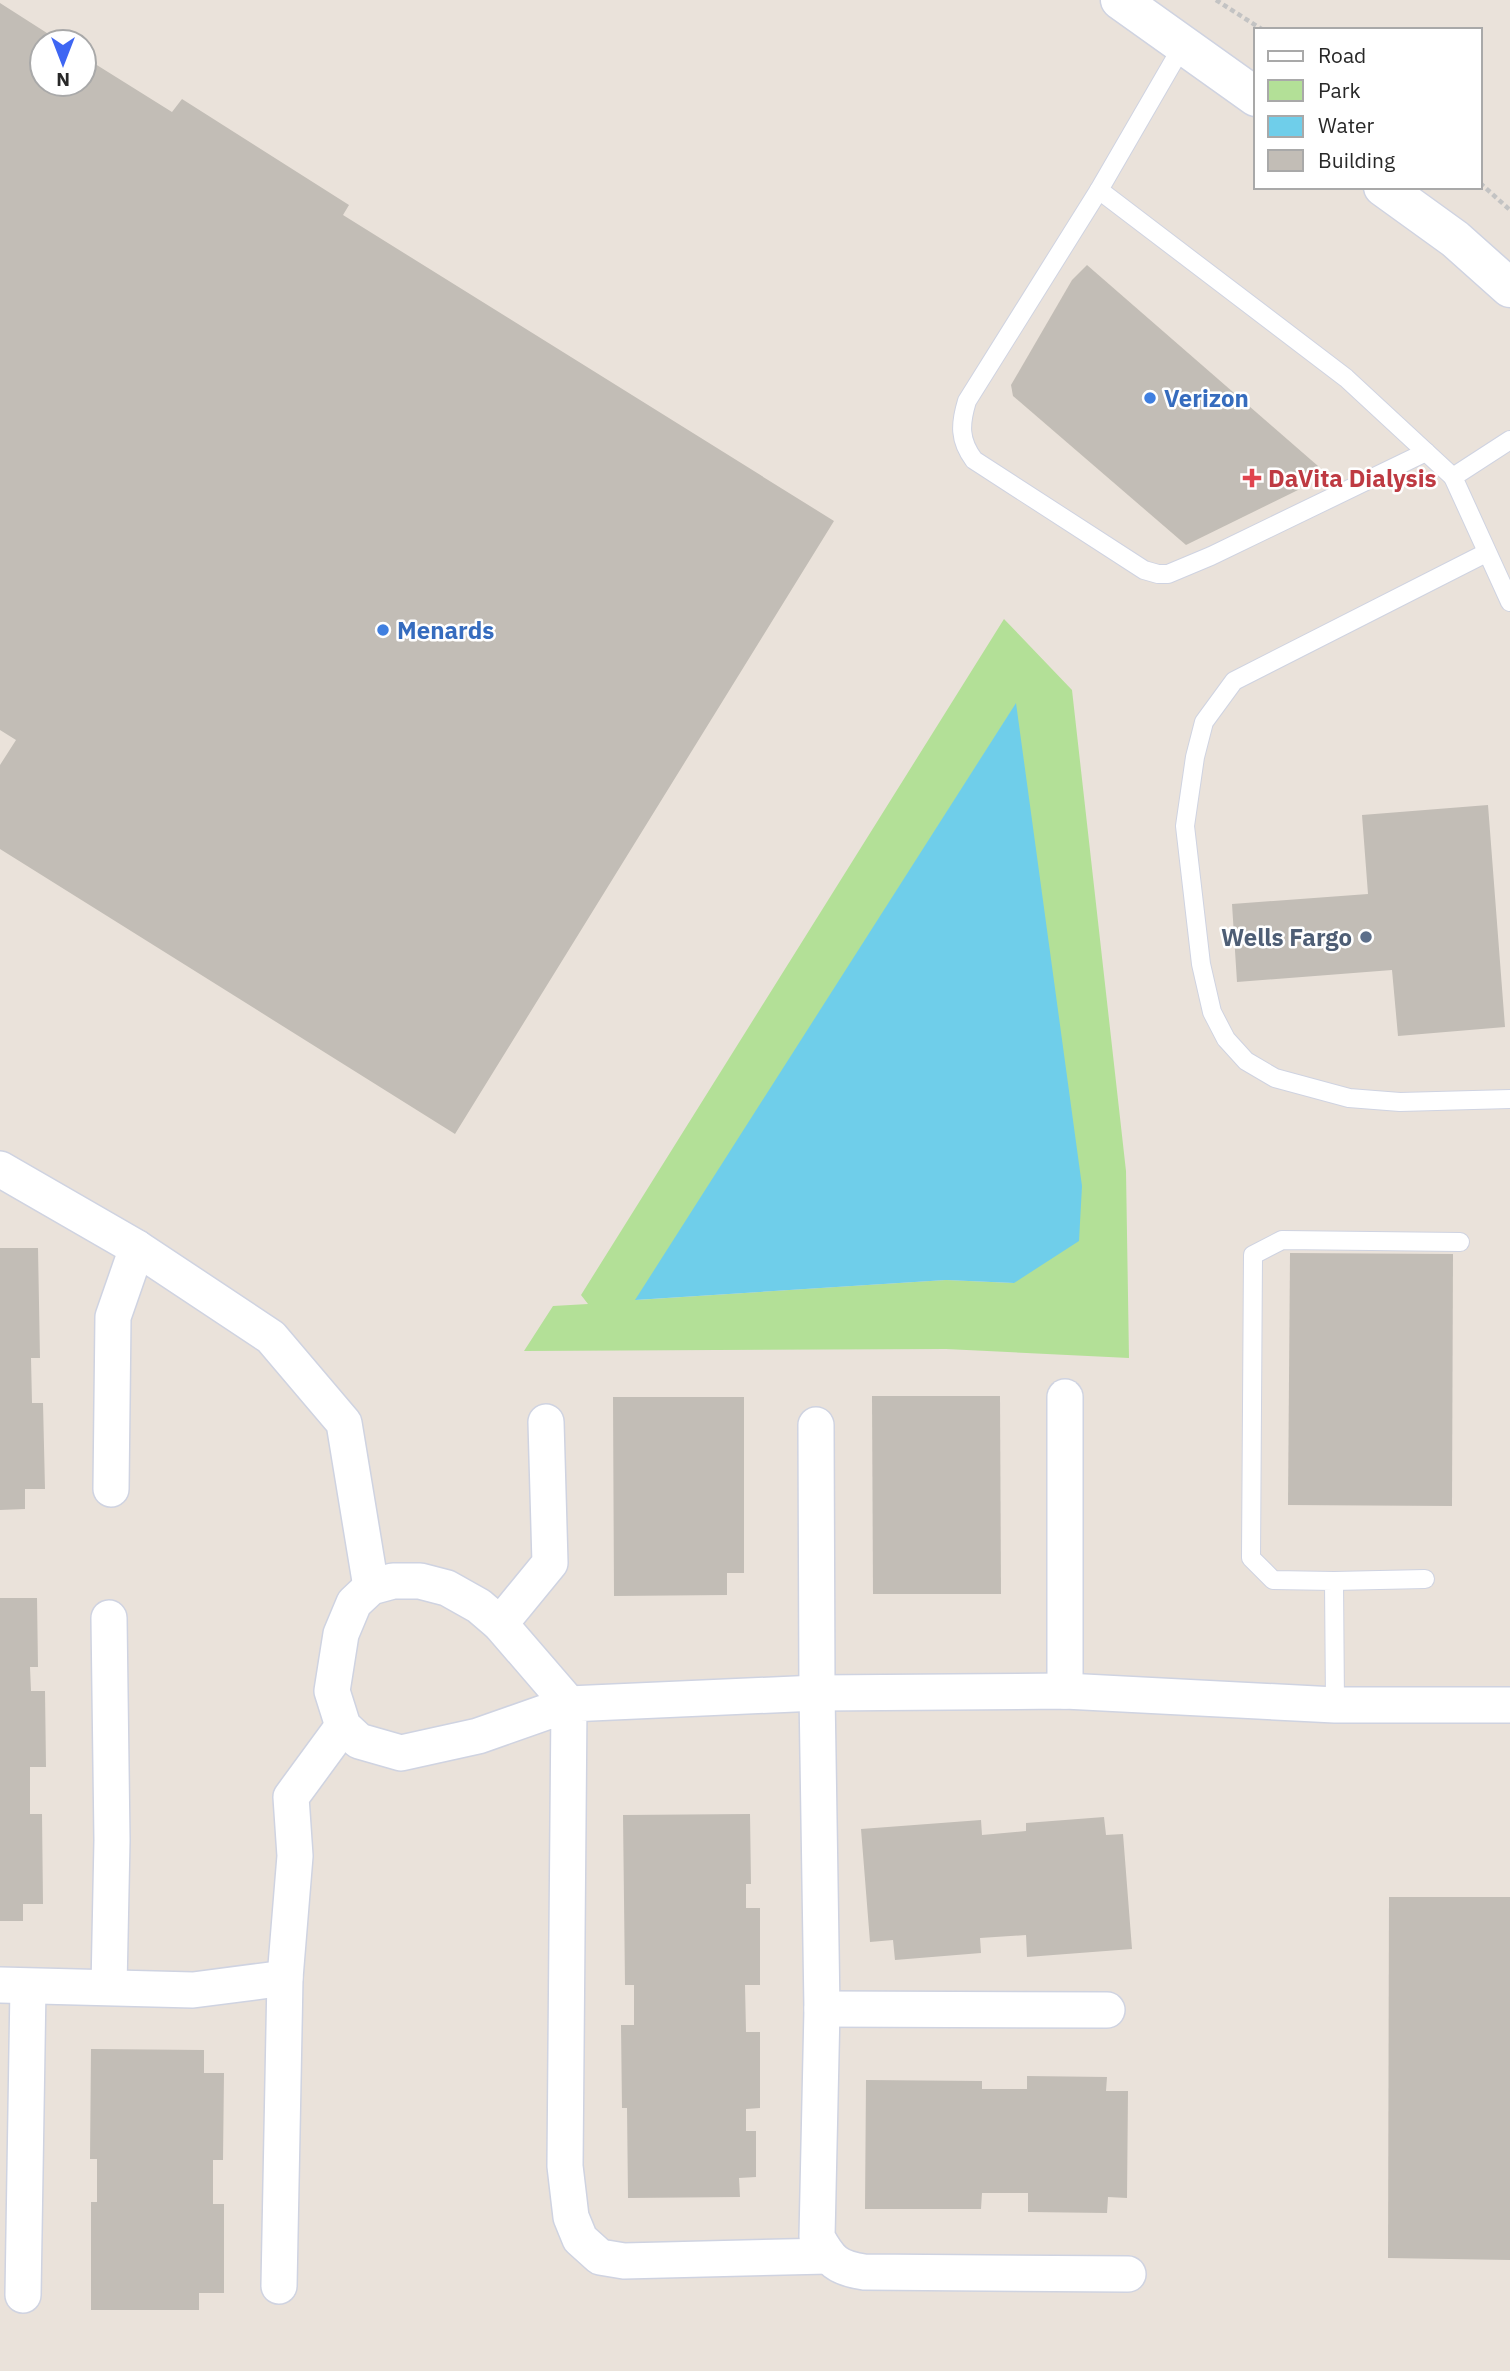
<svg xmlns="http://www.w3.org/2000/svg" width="1510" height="2371" font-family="'IBM Plex Sans',sans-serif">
	<rect width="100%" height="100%" fill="#eae2da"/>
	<!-- green -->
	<path fill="#b3e097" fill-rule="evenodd" d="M1004,619l68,71 54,481 3,187 -183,-9 -422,2 29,-45 35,-2 -7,-9zM1016,704l-3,579 -67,-3 -310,20z"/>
	<!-- water -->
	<path fill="#6fceea" d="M1016,703l66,483 -3,55 -65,42 -68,-3 -311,20z"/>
	<!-- building -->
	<g fill="#c2bdb6">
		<path d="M0,3l61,39h-19v42h42v-27l88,55 10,-13 167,106 -6,10 491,306 -379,613 -455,-285v-84l16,-25 -16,-10z"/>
		<path d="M1087,265l231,201 -20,24 -112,55 -173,-149 -2,-11 61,-105z"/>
		<path d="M1488,805l17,222 -107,9 -6,-66 -155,12 -5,-78 136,-10 -6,-79z"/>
		<path d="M0,1248h38l2,110h-9l1,45h11l2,86h-20v20l-25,1z"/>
		<path d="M1290,1253l163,1 -1,252 -164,-1z"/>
		<path d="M872,1396h128l1,198h-128z"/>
		<path d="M613,1397h131v176h-17v22l-113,1z"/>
		<path d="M0,1598h37l1,69h-8l1,24h14l1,76h-16v47h12l1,90h-20v17h-23z"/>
		<path d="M750,1814l1,70h-5v24h14v77h-15l1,47h14v76l-14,1v22h10v46l-17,1 1,19 -112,1 -1,-90h-5l-1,-83h13v-40h-9l-2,-170z"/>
		<path d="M1104,1817l2,18 17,-1 9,115 -105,8 -1,-22 -46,3 1,15 -86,7 -2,-20 -23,2 -9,-113 120,-9 1,15 44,-4v-8z"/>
		<path d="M1389,1897h121v363l-122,-2z"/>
		<path d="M91,2049l113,1v23h20l-1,87h-10v44h11v89h-25v17h-108v-108h6v-43h-7z"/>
		<path d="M1027,2076l80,1 -1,14h22l-1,107 -19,-1 -1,16 -79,-1v-19h-46l-1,16h-116l1,-129 116,1v8h45z"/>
	</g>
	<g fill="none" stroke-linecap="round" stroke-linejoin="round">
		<!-- lane casing -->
		<g stroke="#cfd3e1" stroke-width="20">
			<g id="lane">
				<path d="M1183,45l-84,145 247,188 107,99"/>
				<path d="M1099,190l-132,211c-7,23 -8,39 7,59l170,110 14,4h10l43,-18 215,-104"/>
				<path d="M1510,440l-57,37 57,125"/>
				<path d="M1486,553l-252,128 -30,41 -9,35 -10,69 16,138 11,48 14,27 20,22 29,17 74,20 51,4 110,-3"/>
				<path d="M1334,1581l91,-2"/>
				<path d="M1335,1705l-1,-124 -61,-1 -22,-22 2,-303 29,-15 178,2"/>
			</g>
		</g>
		<!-- street casing -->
		<g stroke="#cfd3e1" stroke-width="38">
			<g id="street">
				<path d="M0,1169l137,79 134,89 73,86 27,164"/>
				<path d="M1065,1397v294"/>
				<path d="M816,1425l1,268 5,316 -5,228c13,24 20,31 47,35l264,2"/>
				<path d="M111,1489l2,-172 24,-69"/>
				<path d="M109,1618l3,222 -3,147"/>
				<path d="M500,1624l50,-61 -4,-141"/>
				<path d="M0,1985l193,5 92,-12"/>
				<path d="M822,2009l285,1"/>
				<path d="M828,2256l-204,5 -24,-4 -20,-18 -9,-22 -6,-51 4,-462 -69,-80 -21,-18 -32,-18 -27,-7h-27l-22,6 -17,16 -13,31 -9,57 11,35 16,15 42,12 77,-17 91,-32 248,-11 248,-2 270,14h175"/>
				<path d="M279,2286l6,-308 10,-122 -4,-59 52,-71"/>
				<path d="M23,2295l5,-308"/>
			</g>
		</g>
		<!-- secondary casing -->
		<g stroke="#cfd3e1" stroke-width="41">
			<g id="secondary">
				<path d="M1120,0l136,97"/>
				<path d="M1383,187l72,52 55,49"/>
			</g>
		</g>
		<!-- path -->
		<g stroke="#c3c3c3" stroke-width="4.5" stroke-dasharray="5 3.5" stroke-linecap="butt">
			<path d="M1216,0l47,30"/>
			<path d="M1480,183l30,27"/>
		</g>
		<!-- lane -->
		<use href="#lane" stroke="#fff" stroke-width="18"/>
		<!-- street -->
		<use href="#street" stroke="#fff" stroke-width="35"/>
		<!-- secondary -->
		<use href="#secondary" stroke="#fff" stroke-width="38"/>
	</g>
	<!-- markers -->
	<g fill="#3f7fe0" stroke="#fff" stroke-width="2.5">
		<circle cx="1150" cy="398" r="7"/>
		<circle cx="383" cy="630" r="7"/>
	</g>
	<path fill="#e0444e" stroke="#fff" stroke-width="2.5" d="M1248.5 467.5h7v7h7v7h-7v7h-7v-7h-7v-7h7z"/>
	<circle fill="#5c6f8a" stroke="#fff" stroke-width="2.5" cx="1366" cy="937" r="7"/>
	<g text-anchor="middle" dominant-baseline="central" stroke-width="5" stroke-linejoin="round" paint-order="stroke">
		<!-- shop labels -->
		<g font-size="24" font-weight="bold" fill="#366cbe" stroke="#fff" text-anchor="start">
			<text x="1164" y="398">Verizon</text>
			<text x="397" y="630">Menards</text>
		</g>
		<!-- health labels -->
		<g font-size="24" font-weight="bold" fill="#be3a42" stroke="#fff" text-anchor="start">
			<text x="1268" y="478">DaVita Dialysis</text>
		</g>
		<!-- service labels -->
		<g font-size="24" font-weight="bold" fill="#4e5e75" stroke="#fff" text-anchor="end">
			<text x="1352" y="937">Wells Fargo</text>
		</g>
	</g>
	<!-- legend -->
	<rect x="1254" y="28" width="228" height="161" fill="#ffffff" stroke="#a9a9a9" stroke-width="2"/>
	<rect x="1268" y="51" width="35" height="10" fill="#ffffff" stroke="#a9a9a9" stroke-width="2"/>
	<text x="1318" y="63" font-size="21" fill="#282828">Road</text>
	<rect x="1268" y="80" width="35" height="21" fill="#b3e097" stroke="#a9a9a9" stroke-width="2"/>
	<text x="1318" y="98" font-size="21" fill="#282828">Park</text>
	<rect x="1268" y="116" width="35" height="21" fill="#6fceea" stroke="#a9a9a9" stroke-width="2"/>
	<text x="1318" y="133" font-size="21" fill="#282828">Water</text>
	<rect x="1268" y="150" width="35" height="21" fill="#c2bdb6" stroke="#a9a9a9" stroke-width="2"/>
	<text x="1318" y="168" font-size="21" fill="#282828">Building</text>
	<!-- north arrow -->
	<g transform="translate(63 63) rotate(180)"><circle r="33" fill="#ffffff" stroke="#a9a9a9" stroke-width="2"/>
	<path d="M0-5L12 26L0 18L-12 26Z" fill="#3e66f3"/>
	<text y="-10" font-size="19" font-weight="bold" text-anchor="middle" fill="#282828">N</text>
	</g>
</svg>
